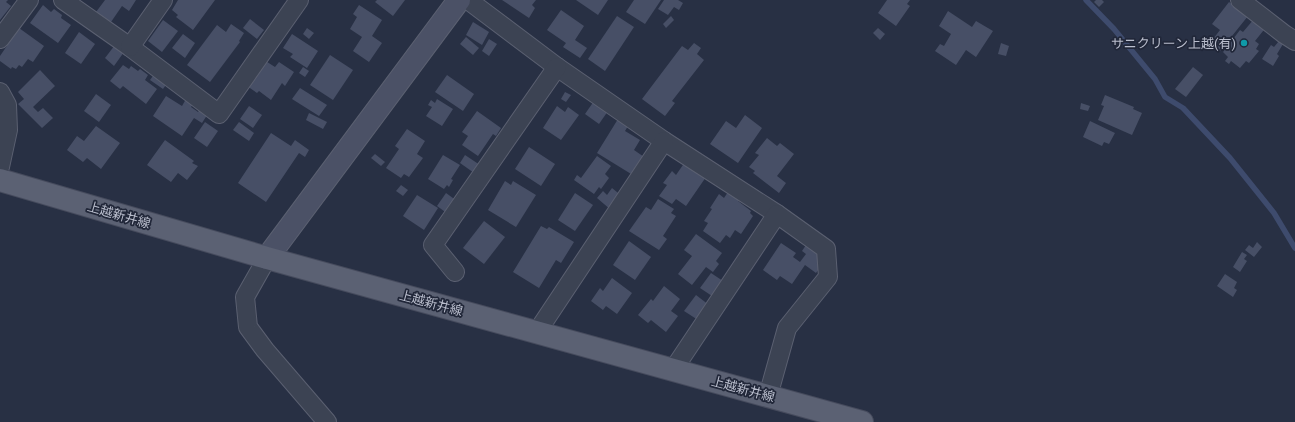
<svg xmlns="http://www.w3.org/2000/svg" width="1295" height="422" font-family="Roboto,'Noto Sans JP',sans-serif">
	<rect width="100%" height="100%" fill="#283044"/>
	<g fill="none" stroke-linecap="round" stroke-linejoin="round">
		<!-- stream -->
		<path stroke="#3e4b6d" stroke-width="5.5" d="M1086,0l28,29 41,50 10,18 18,11 47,50 44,55 21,35"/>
	</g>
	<!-- building -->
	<g fill="#474f66">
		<path d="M0,0h8l-2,2 5,4 -11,14z"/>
		<path d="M105,0h31l-7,11 -7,-5 -11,16 -15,-10z"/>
		<path d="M178,0h37l-22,30 -17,-13 2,-2 -6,-5z"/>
		<path d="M377,0h28l-12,16 -18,-14z"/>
		<path d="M502,0h34l-4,5 3,3 -6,10z"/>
		<path d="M576,0h32l-10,15z"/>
		<path d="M634,0h27l-16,24 -19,-12z"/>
		<path d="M664,0h14l5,3 -4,7 -5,-3 -6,8 -10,-6z"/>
		<path d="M887,0h23l-3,4 3,2 -14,20 -18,-13z"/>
		<path d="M1096,0h6l2,2 -5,5 -5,-5z"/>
		<path d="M1229,2l19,14 -28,35 -10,-8 10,-13 -8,-6z"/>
		<path d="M43,5l8,7 3,-3 8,6 -1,3 10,7 -13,18 -28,-20z"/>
		<path d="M359,5l23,15 -10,16 10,7 -13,19 -16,-11 9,-14 -12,-8 7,-12 -4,-3z"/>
		<path d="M561,10l23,16 -9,14 12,8 -7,10 -17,-11 3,-4 -19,-13z"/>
		<path d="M948,11l24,16 4,-6 17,10 -17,26 -10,-7 -10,15 -21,-14 5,-7 4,2 7,-12 -12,-8z"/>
		<path d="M617,16l17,11 -29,44 -17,-12z"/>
		<path d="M671,16l3,4 -8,8 -3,-4z"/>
		<path d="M250,19l14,11 -7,9 -14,-11z"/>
		<path d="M1254,19l13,7 -12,15 4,3 -3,5 3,2 -10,12 -3,-2 -6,7 -9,-7 -2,3 -4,-3 3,-4 -5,-5 17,-22 3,2z"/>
		<path d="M163,20l15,11 -16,21 -14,-11z"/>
		<path d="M473,22l16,10 -7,13 -16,-10z"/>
		<path d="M231,24l13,9 -5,8 1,1 -30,40 -23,-17 30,-40 9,7z"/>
		<path d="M19,28l25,18 -11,16 -5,-3 -6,8 -3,-2 -3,4 -4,-2 -1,2 -11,-8v-5z"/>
		<path d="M307,28l7,5 -5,6 -6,-5z"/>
		<path d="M878,28l7,6 -5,6 -7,-7z"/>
		<path d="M79,32l16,12 -14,20 -16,-11z"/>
		<path d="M183,34l12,9 -10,15 -13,-10z"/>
		<path d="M292,34l26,17 -11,17 -17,-11 3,-3 -10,-6z"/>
		<path d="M466,37l13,11 -6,7 -13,-11z"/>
		<path d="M489,39l8,5 -8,12 -7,-5z"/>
		<path d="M1279,41l4,3 -6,10 2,2 -6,10 -11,-7 9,-14 3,2z"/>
		<path d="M694,43l7,5 -4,6 7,6 -32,41 3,2 -10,13 -23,-17 40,-53 6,4z"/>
		<path d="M1001,43l8,3 -3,10 -8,-2z"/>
		<path d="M115,45l9,7 -10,14 -9,-8z"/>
		<path d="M330,55l23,15 -20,30 -23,-15z"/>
		<path d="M264,60l11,7 4,-5 15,10 -9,14 -3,-3 -11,17 -12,-9 -2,2 -10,-7z"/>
		<path d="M123,65l6,4 2,-3 7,5 2,-2 8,6 -3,5 12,9 -11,15 -23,-18 -3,3 -10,-8z"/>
		<path d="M303,67l6,4 -4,6 -6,-4z"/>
		<path d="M1193,67l10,8 -17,22 -11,-8z"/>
		<path d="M40,70l15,16 -22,21 5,5 5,-4 10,10 -11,10 -24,-24 6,-5 -6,-7z"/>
		<path d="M155,73l13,9 -5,7 -13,-9z"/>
		<path d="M447,75l27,19 -11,17 -28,-19z"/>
		<path d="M300,88l27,17 -8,11 -27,-17z"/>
		<path d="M565,92l6,3 -5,7 -5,-3z"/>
		<path d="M96,94l15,11 -12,17 -15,-11z"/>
		<path d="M1105,95l29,12 -1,2 9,4 -10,22 -34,-15 6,-14 -3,-1z"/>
		<path d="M166,96l16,10 4,-7 7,5 -2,3 7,5 4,-5 7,5 -7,11 -8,-5 -12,18 -29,-20z"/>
		<path d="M437,99l16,10 -11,17 -16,-10 6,-9 -4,-2 3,-5 4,3z"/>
		<path d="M594,101l14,10 -9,13 -14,-10z"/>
		<path d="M1081,103l9,3 -2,5 -8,-2z"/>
		<path d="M249,106l13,9 -9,13 -13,-9z"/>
		<path d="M557,106l8,6 3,-5 11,8 -18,25 -18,-12z"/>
		<path d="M477,111l24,17 -5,8 -3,-2 -15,22 -16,-11 6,-9 -6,-4z"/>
		<path d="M309,113l18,9 -4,7 -17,-9z"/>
		<path d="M745,115l17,13 -24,35 -28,-19 16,-23 10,7z"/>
		<path d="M618,119l10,7 -3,5 15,9 -6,10 13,9 -11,18 -39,-24z"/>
		<path d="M1090,121l25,12 -6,11 -5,-2 -2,4 -19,-9z"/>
		<path d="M205,122l13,9 -11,16 -13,-9z"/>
		<path d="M239,122l15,11 -5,8 -16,-11z"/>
		<path d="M96,126l24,17 -19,26 -14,-11 -4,4 -16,-12 10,-14 7,5z"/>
		<path d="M407,129l18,12 -8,13 6,4 -14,19 -5,-3 -3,4 -15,-10 13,-19 -4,-3z"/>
		<path d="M271,133l20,13 4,-6 14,10 -4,7 -6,-4 -33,49 -28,-19z"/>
		<path d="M767,138l10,8 3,-3 14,11 -17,22 9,7 -7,10 -26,-20 2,-2 -6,-4 10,-12 -4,-2z"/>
		<path d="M165,140l29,21 -2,2 6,3 -11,14 -9,-7 -7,9 -24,-17z"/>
		<path d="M529,147l26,17 -14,22 -26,-17z"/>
		<path d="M375,154l10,8 -4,4 -10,-8z"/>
		<path d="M443,155l17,10 -9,14 2,1 -4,7 -2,-2 -3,4 -16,-10z"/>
		<path d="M465,155l18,12 -6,8 -17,-12z"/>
		<path d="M597,156l14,10 -6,8 4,4 -8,11 -2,-2 -5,7 -20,-14 3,-5 4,3z"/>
		<path d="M685,162l21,15 -20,29 -10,-7 -4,5 -13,-8 8,-11 -4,-2 9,-12 4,4z"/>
		<path d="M505,181l6,4 2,-4 23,14 -20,32 -28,-17z"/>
		<path d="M401,185l7,5 -5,6 -7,-5z"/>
		<path d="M612,188l11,9 -12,13 -14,-12 6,-7 4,4z"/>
		<path d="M728,192l11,8 -1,1 13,10 -1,2 3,3 -12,18 -6,-4 -5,8 -4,-3 -6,8 -17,-12 5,-8 -4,-2 8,-12 -2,-1 9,-14 5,4z"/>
		<path d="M446,193l11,8 -9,13 -11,-8z"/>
		<path d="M575,193l18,12 -18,26 -17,-11z"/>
		<path d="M417,195l21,13 -14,22 -21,-14z"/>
		<path d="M658,199l16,10 -3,4 5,3 -13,20 4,3 -8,11 -30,-19 17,-24 5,3z"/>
		<path d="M484,221l21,16 -21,27 -21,-16z"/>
		<path d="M541,226l6,3 2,-2 25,15 -13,21 -5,-3 -17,28 -26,-16z"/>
		<path d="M696,234l26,19 -6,8 3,3 -6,8 -7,-5 -14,18 -14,-11 14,-18 -8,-6z"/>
		<path d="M629,241l22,16 -16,23 -22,-15z"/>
		<path d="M1257,242l5,5 -8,10 -9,-7 4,-5 4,3z"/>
		<path d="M781,243l15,10 -3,4 7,5 6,-8 -4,-3 4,-6 20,14 -10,14 -11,-8 -13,19 -12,-8 -3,4 -14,-10z"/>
		<path d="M1242,252l5,3 -3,4 3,2 -7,11 -7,-5z"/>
		<path d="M711,273l15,10 -11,15 -15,-10z"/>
		<path d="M1225,274l12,8 -3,6 3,2 -4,7 -16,-11z"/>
		<path d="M612,278l20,15 -15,21 -11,-8 -3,4 -12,-9 9,-13 3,3z"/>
		<path d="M664,286l16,13 -9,12 7,5 -12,16 -15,-12 -3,3 -10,-8 13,-16 2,2z"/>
		<path d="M696,295l13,10 -11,15 -14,-9z"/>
	</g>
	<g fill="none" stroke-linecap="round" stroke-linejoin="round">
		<!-- street casing -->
		<g stroke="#5b6071" stroke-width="20">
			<g id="street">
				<path d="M63,0l67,47 89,67 80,-114"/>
				<path d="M468,0l89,67 107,74 113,73"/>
				<path d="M1240,0l44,34 11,7"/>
				<path d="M0,39l29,-39"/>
				<path d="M130,47l33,-47"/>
				<path d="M0,92l7,13 1,25 -8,37"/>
				<path d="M267,258l-22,39 3,30 17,23 62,72"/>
				<path d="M455,272l-22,-27 124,-178"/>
				<path d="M537,332l127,-191"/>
				<path d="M673,370l104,-156 49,35 2,28 -41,51 -19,68"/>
			</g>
		</g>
		<!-- secondary casing -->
		<g stroke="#5b6071" stroke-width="24">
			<path id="secondary" d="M267,258l192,-258"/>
		</g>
		<!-- primary casing -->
		<g stroke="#464b5d" stroke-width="24">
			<path id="primary" d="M0,180l267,78 595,164"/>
		</g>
		<!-- street -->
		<use href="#street" stroke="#3c4353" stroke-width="18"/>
		<!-- secondary -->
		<use href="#secondary" stroke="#4b5166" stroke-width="22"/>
		<!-- primary -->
		<use href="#primary" stroke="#5b6173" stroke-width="22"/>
	</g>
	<!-- markers -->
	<circle fill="#0f9aa8" stroke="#212739" stroke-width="1.5" cx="1244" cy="43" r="4"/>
	<g text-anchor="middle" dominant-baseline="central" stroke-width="3.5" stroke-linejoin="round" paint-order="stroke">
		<!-- poi labels -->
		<g font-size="13" fill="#babecd" stroke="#212739" text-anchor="end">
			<text x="1236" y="43">サニクリーン上越(有)</text>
		</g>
		<!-- street labels -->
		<g font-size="13" fill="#babecd" stroke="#212739">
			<text transform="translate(119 215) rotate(16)">上越新井線</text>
			<text transform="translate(431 303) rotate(15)">上越新井線</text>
			<text transform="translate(743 389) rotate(15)">上越新井線</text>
		</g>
	</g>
</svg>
